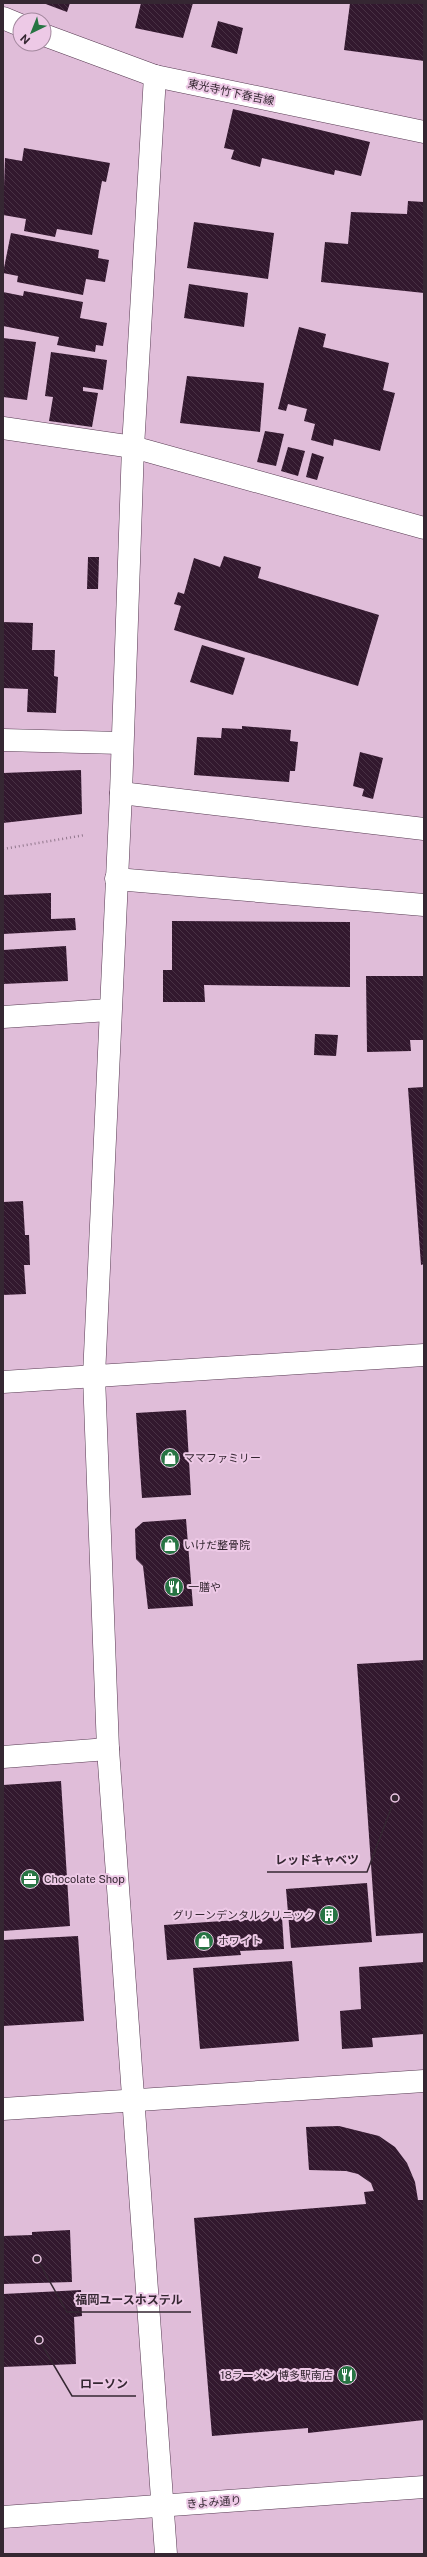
<svg xmlns="http://www.w3.org/2000/svg" width="427" height="2557" font-family="'Public Sans','Noto Sans JP',sans-serif">
	<defs>
		<pattern id="building-back-hatch" width="6" height="6" patternUnits="userSpaceOnUse"><rect width="6" height="6" fill="#32182e"/><path d="M-1 5l2 2M0 0l6 6M5-1l2 2" fill="none" stroke="#483144"/></pattern>
	</defs>
	<rect width="100%" height="100%" fill="#e0bdd9"/>
	<!-- building -->
	<g fill="url(#building-back-hatch)">
		<path d="M43,3h27l-3,9z"/>
		<path d="M141,3h52l-10,35 -48,-10z"/>
		<path d="M350,3h74v58l-80,-11z"/>
		<path d="M218,21l25,7 -6,26 -26,-7z"/>
		<path d="M233,109l137,33 -9,34 -26,-6 -1,5 -72,-17 -2,9 -29,-8 3,-9 -10,-2z"/>
		<path d="M24,148l86,15 -4,19 -4,-1 -10,54 -35,-6 -2,8 -31,-6 2,-12 -23,-4 2,-57 17,3z"/>
		<path d="M408,201l16,1v91l-103,-11 4,-40 23,2 3,-32 56,2z"/>
		<path d="M194,222l80,11 -6,46 -81,-11z"/>
		<path d="M11,233l88,17 -1,8 11,2 -4,22 -19,-3 -3,16 -66,-13 1,-6 -15,-3z"/>
		<path d="M189,284l59,9 -4,34 -60,-9z"/>
		<path d="M24,291l59,11 -3,16 27,5 -4,23 -7,-1 -1,7 -38,-7 2,-8 -56,-11v-34l20,4z"/>
		<path d="M299,327l27,7 -3,13 66,16 -6,27 12,3 -15,58 -46,-12 -1,7 -22,-6 4,-16 -11,-3 3,-12 -19,-5 -2,7 -8,-2z"/>
		<path d="M3,338l33,4 -9,58 -24,-3z"/>
		<path d="M51,352l56,8 -4,30 -20,-3v4l15,2 -6,34 -43,-6 4,-24 -8,-1z"/>
		<path d="M187,376l77,7 -4,49 -80,-9z"/>
		<path d="M265,431l19,3 -8,32 -19,-4z"/>
		<path d="M288,447l17,4 -7,25 -17,-5z"/>
		<path d="M312,453l12,4 -7,23 -11,-3z"/>
		<path d="M224,556l37,11 -3,11 121,37 -21,71 -184,-56 7,-24 -7,-2 4,-12 6,2 10,-36 26,9z"/>
		<path d="M88,557h11l-1,32h-11z"/>
		<path d="M3,622l30,1 -1,27h23l-1,26 4,1 -2,36 -29,-1 1,-23 -25,-1z"/>
		<path d="M202,645l43,13 -12,37 -43,-13z"/>
		<path d="M242,726l49,4 -1,11 8,1 -3,29h-5l-1,11 -95,-7 3,-38 24,1 1,-10 20,1z"/>
		<path d="M360,752l23,6 -10,41 -11,-3 2,-7 -11,-3z"/>
		<path d="M81,770l1,44 -79,9v-50z"/>
		<path d="M51,893v26l24,-1 1,12 -73,4v-39z"/>
		<path d="M172,921l178,1v65l-146,-2 1,17h-42v-32h9z"/>
		<path d="M66,946l2,35 -65,3v-34z"/>
		<path d="M366,976h58v64h-14l1,11 -44,1z"/>
		<path d="M315,1034l23,1 -2,21 -22,-1z"/>
		<path d="M424,1087v177l-3,1 -13,-177z"/>
		<path d="M23,1201l2,34h4l1,30h-6l2,29 -23,1v-93z"/>
		<path d="M186,1410l5,85 -49,3 -6,-85z"/>
		<path d="M186,1519l7,87 -45,3 -5,-43 -7,-7 -1,-30 8,-7z"/>
		<path d="M424,1660v273l-48,3 -19,-272z"/>
		<path d="M61,1781l9,145 -67,5v-146z"/>
		<path d="M367,1883l5,59 -81,6 -5,-59z"/>
		<path d="M282,1917l2,32 -44,2 1,4 -74,5 -3,-35z"/>
		<path d="M78,1936l6,85 -81,5v-86z"/>
		<path d="M292,1961l7,80 -99,8 -7,-81z"/>
		<path d="M424,1962v72l-52,4 1,9 -31,2 -2,-38 21,-2 -2,-42z"/>
		<path d="M339,2126l40,10 16,11 12,16 8,19 3,18h6v220l-116,13v-5l-96,8 -18,-218 172,-14 -2,-12 10,-1 -3,-8 -13,-9 -12,-3 -37,-1 -3,-43z"/>
		<path d="M70,2230l2,52 -69,2v-48l29,-1v-3z"/>
		<path d="M81,2290l1,26 -8,1 2,47 -73,3v-73z"/>
	</g>
	<g fill="none" stroke-linecap="round" stroke-linejoin="round">
		<!-- street casing -->
		<g stroke="#573a52" stroke-width="23">
			<g id="street">
				<path d="M3,428l130,19 291,81"/>
				<path d="M3,740l118,3"/>
				<path d="M121,793l303,36"/>
				<path d="M116,879l308,26"/>
				<path d="M3,1017l106,-7"/>
				<path d="M3,1382l421,-27"/>
				<path d="M3,1757l105,-8"/>
				<path d="M3,2109l421,-28"/>
			</g>
		</g>
		<!-- secondary casing -->
		<g stroke="#573a52" stroke-width="23">
			<g id="secondary">
				<path d="M3,18l17,7"/>
				<path d="M44,35l111,41 269,56"/>
				<path d="M155,76l-22,371 -12,346 -27,583 14,373 58,805"/>
				<path d="M3,2517l421,-30"/>
			</g>
		</g>
		<!-- path -->
		<path stroke="#91778c" stroke-width="2.5" stroke-dasharray="1 3" stroke-linecap="butt" d="M3,849l82,-14"/>
		<!-- street -->
		<use href="#street" stroke="#fff" stroke-width="22"/>
		<!-- secondary -->
		<use href="#secondary" stroke="#fff" stroke-width="22"/>
	</g>
	<!-- icons -->
	<defs>
		<g id="shop-disc" transform="scale(1)"><circle r="9.5" fill="#277443" stroke="#edc9e6"/><path d="M-5-2.5h2.3a2.7 3.5 0 0 1 5.4 0H5L5.5 6h-11ZM-1.5-2.5h3a1.5 2.3 0 0 0-3 0Z" fill="#fff"/></g>
		<g id="restaurant-disc" transform="scale(1)"><circle r="9.5" fill="#277443" stroke="#edc9e6"/><path d="M-5-6h1v4h1v-4h1v4h1v-4h1v5L-1.5 .5V6h-2V.5L-5-1ZM5-6V6H3V1.5H1.5Q1.5-4 5-6Z" fill="#fff"/></g>
		<g id="office-disc" transform="scale(1)"><circle r="9.5" fill="#277443" stroke="#edc9e6"/><path d="M-6-3h4V-5.5h4V-3h4V5H-6ZM-1-4.5V-3h2v-1.5ZM-6 0V1H6V0Z" fill="#fff"/></g>
		<g id="building-disc" transform="scale(1)"><circle r="9.5" fill="#277443" stroke="#edc9e6"/><path d="M-4-6H4V6H1V3H-1V6H-4ZM-2.5-4.3h1.7v1.8h-1.7ZM.8-4.3h1.7v1.8H.8ZM-2.5-1h1.7V.8h-1.7ZM.8-1h1.7V.8H.8Z" fill="#fff"/></g>
	</defs>
	<g fill-rule="evenodd">
		<use href="#shop-disc" x="170" y="1458"/>
		<use href="#shop-disc" x="170" y="1545"/>
		<use href="#restaurant-disc" x="174" y="1587"/>
		<use href="#office-disc" x="30" y="1879"/>
		<use href="#building-disc" x="329" y="1915"/>
		<use href="#shop-disc" x="204" y="1941"/>
		<use href="#restaurant-disc" x="347" y="2375"/>
	</g>
	<g text-anchor="middle" dominant-baseline="central" stroke-width="4" stroke-linejoin="round" paint-order="stroke">
		<!-- street labels -->
		<g font-size="11" fill="#352732" stroke="#edc9e6">
			<text transform="translate(231 92) rotate(12)">東光寺竹下春吉線</text>
			<text transform="translate(214 2502) rotate(-4)">きよみ通り</text>
		</g>
		<!-- poi labels -->
		<g font-size="11" fill="#352732" stroke="#edc9e6" text-anchor="start">
			<text x="184" y="1458">ママファミリー</text>
			<text x="184" y="1545">いけだ整骨院</text>
			<text x="188" y="1587">一膳や</text>
			<text x="44" y="1879">Chocolate Shop</text>
			<text x="315" y="1915" text-anchor="end">グリーンデンタルクリニック</text>
			<text x="218" y="1941">ホワイト</text>
			<text x="333" y="2375" text-anchor="end">18ラーメン 博多駅南店</text>
		</g>
	</g>
	<!-- callouts -->
	<path fill="none" stroke="#352732" stroke-width="1.5" d="M395 1798L367 1872H267M37 2259L67 2312H191M39 2340L72 2396H136"/>
	<g fill="#352732" stroke="#edc9e6" stroke-width="1.5">
		<circle cx="395" cy="1798" r="4"/>
		<circle cx="37" cy="2259" r="4"/>
		<circle cx="39" cy="2340" r="4"/>
	</g>
	<g font-size="12" text-anchor="middle" font-weight="bold" fill="#352732" stroke="#edc9e6" stroke-width="4" stroke-linejoin="round" paint-order="stroke">
		<text x="317" y="1864">レッドキャベツ</text>
		<text x="129" y="2304">福岡ユースホステル</text>
		<text x="104" y="2388">ローソン</text>
	</g>
	<!-- border -->
	<rect width="427" height="2557" fill="none" stroke="#352732" stroke-width="8"/>
	<!-- north arrow -->
	<g transform="translate(32 32) rotate(223)"><circle r="19" fill="#edc9e6" stroke="#a3889e"/>
	<path d="M0-3L7 15L0 10L-7 15Z" fill="#277443"/>
	<text y="-6" font-size="11" font-weight="bold" text-anchor="middle" fill="#352732">N</text>
	</g>
</svg>
